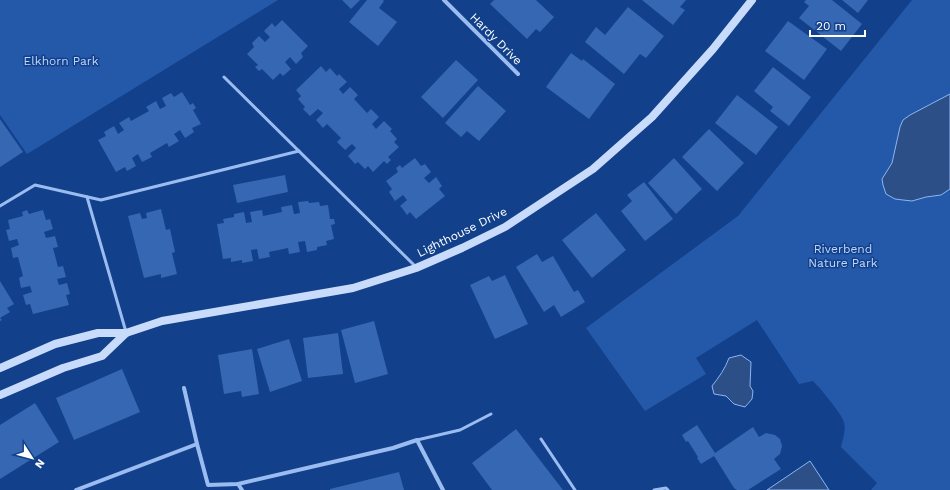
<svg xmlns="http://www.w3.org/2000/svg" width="950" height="490" font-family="'Work Sans',sans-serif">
	<rect width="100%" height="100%" fill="#12408b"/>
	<!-- green -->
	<g fill="#2459aa">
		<path d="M0,0h278l-251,154 -27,-39z"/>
		<path d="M912,0h38v490h-79l6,-7 -36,-36c2,-8 5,-17 3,-25 -3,-9 -24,-34 -31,-41l-14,3 -42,-64 -61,38 10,16 -61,37 -59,-83 152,-112z"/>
	</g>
	<!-- water -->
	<g fill="#2d4f87" stroke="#8bb6f4">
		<path d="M950,94v95l-9,6 -15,2 -14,4 -9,-1 -8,-1 -9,-5 -3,-9 -1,-6 10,-16 8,-36 3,-7 7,-5z"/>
		<path d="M741,355l10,7 -1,24 3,5 -1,8 -7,8 -11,-3 -8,-8 -12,-2 -2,-8c7,-9 13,-17 17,-28z"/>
		<path d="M810,461l19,29h-62z"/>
	</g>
	<!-- building -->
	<g fill="#3667b2">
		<path d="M342,0h18l-9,9z"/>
		<path d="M367,0h16l1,1 -5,7 18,14 -19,24 -29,-24z"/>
		<path d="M494,0h42l18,17 -14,15 -4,-3 -9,10 -37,-35z"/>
		<path d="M642,0h44l-6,7 5,3 -12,15z"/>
		<path d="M806,0h26l30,24 -21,27 -42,-33 10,-12 -5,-4z"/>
		<path d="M842,0h26l-10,13z"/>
		<path d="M628,7l36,29 -18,22 -6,-4 -16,20 -39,-32 11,-15 9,8z"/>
		<path d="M282,20l26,26 -7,7 2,4 -7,7 -6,-7 -5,5 6,7 -8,7 -3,-3 -7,7 -11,-11 -3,2 -4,-4 3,-2 -11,-11 7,-7 -2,-4 7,-7 6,6 5,-5 -6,-6 8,-8 3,4z"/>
		<path d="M788,21l39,28 -23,31 -39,-29z"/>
		<path d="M571,53l11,8 1,-2 32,25 -26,35 -43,-32z"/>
		<path d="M456,60l22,20 -35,38 -22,-21z"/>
		<path d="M321,66l5,6 4,-4 7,8 2,-2 8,8 -8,7 4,5 7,-7 8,8 -4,4 13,14 4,-4 8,8 -7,7 4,5 8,-8 8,8 -2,2 7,8 -3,3 5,5 -11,10 3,3 -4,4 -3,-3 -11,11 -5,-6 -3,3 -7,-7 -3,2 -7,-8 8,-8 -4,-4 -7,6 -8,-8 4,-4 -14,-14 -4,4 -7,-8 7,-7 -5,-4 -8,7 -7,-7 2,-2 -7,-8 3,-3 -5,-6z"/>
		<path d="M773,67l38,30 -22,29 -19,-15 3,-4 -19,-16z"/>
		<path d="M478,86l28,25 -27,30 -12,-10 -6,6 -16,-14z"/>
		<path d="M182,92l8,13 3,-2 3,5 -3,2 8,14 -9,4 2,4 -9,6 -5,-8 -6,4 5,7 -10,6 -2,-4 -17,10 2,4 -10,5 -4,-8 -6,4 4,8 -9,5 -2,-4 -9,5 -18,-32 8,-4 -2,-4 10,-6 4,8 6,-4 -5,-7 10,-6 2,4 18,-10 -3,-4 10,-6 4,8 6,-3 -4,-8 9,-5 3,4z"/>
		<path d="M737,95l41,32 -22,28 -41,-32z"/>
		<path d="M0,119l23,33 -23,15z"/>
		<path d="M709,129l35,34 -27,28 -35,-34z"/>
		<path d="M415,158l6,8 4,-2 6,8 -7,6 5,5 7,-6 6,9 -3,3 6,7 -29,23 -6,-7 -3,3 -5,-7 -2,-2 7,-6 -4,-5 -8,6 -6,-9 3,-3 -6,-8 12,-9 -2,-4 4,-3 2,3z"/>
		<path d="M674,158l28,31 -26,25 -28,-31z"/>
		<path d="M285,175l3,17 -51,11 -4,-18z"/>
		<path d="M644,182l29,37 -28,22 -24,-30 11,-10 -5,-6z"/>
		<path d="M308,201l1,2 10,-1 1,4 8,-1 2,14h4l1,5 -4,1 3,14 -8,2 1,4 -10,2v3l-10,2 -2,-11 -7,1 2,10 -11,2 -1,-6 -19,4 1,5 -11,2 -2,-10 -6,1 2,11 -11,2v-3l-11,2v-4l-8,1 -6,-35 7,-1 -1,-4 11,-2v-3l10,-2 2,11 6,-1 -2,-10 12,-2 1,6 19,-4 -1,-5 11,-2 2,9 6,-1 -2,-11z"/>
		<path d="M161,209l5,21 4,-1 5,23 -3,1 5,21 -16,4v-4l-17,4 -16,-62 12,-3 2,6 5,-1 -1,-5z"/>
		<path d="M27,210l2,4 14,-4 3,10 4,-1 3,10 -9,3 2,6 9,-2 3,11 -5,1 5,19 5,-1 3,11 -9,2 2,6 8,-2 3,11 -4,1 3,10 -36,9 -3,-10 -4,1 -3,-10 9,-3 -2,-6 -9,2 -2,-10 4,-2 -5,-19 -5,1 -2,-10 8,-3 -2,-6 -8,2 -3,-11 4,-1 -2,-9 15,-4 -1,-4z"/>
		<path d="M596,213l30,37 -34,28 -30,-38z"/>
		<path d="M537,254l5,8 11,-6 21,36 4,-2 7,12 -24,15 -7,-12 -10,7 -28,-45z"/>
		<path d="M505,275l23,49 -33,15 -25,-54 19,-9 3,5z"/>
		<path d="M0,281l14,23 -7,4 3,4 -10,6 2,2 -2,1z"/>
		<path d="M374,321l14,53 -33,9 -14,-53z"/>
		<path d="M338,333l5,41 -35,4 -5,-40z"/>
		<path d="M289,339l13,42 -32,11 -13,-43z"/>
		<path d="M252,349l7,45 -17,3 -1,-6 -17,3 -6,-39z"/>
		<path d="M122,369l18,43 -66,28 -18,-42z"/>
		<path d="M35,403l24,39 -59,37v-54z"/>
		<path d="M697,425l18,28 38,-26 6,10 7,-4 9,2 5,4 2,7 -2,8 -6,5 7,10 -33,21h-11l-3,-2 -20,-32 -13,8 -4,-6 1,-1 -10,-16 -2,1 -4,-7z"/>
		<path d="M516,429l47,61h-71l-20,-27z"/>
		<path d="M399,472l5,18h-74v-1z"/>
	</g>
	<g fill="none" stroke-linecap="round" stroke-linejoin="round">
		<!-- lane -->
		<g stroke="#9abcf1" stroke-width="3">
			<path d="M224,77l192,190"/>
			<path d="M87,197l39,135"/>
			<path d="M0,206l35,-21 66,15 198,-49"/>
			<path d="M541,439l34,51"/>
			<path d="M417,440l43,-10 31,-16"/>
			<path d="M654,490l12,-2 2,2"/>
		</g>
		<!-- street -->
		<g stroke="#9abcf1" stroke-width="4">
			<path d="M444,0l74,74"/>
			<path d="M184,388l13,56 11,41 30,-1 155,-36 24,-8 26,50"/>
			<path d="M238,484l4,6"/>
			<path d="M76,490l121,-46"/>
		</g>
		<!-- secondary -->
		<g stroke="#c8dbfb" stroke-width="8">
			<path d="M0,368l55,-24 43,-11h28l36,-12 191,-33 63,-20 46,-20 43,-21 88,-58 59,-52 61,-68 39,-49"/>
			<path d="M0,395l63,-27 39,-12 24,-23"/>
		</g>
	</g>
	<g text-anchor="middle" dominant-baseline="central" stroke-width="3" stroke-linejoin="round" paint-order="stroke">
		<!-- street labels -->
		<g font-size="12" fill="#fff" stroke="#12408b">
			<text transform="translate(496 39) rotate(45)">Hardy Drive</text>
			<text transform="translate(462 232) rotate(-26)">Lighthouse Drive</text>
		</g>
		<!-- park labels -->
		<g font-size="12" fill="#c0d8fc" stroke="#12408b">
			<text x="61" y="61">Elkhorn Park</text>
			<text x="843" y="249">Riverbend<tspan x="843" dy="14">Nature Park</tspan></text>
		</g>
	</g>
	<!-- north arrow -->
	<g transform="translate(32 458) rotate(126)" stroke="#12408b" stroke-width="3" paint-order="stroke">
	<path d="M0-3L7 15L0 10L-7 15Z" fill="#ffffff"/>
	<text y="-6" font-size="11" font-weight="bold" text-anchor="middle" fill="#ffffff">N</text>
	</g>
	<!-- scale -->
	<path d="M810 30v6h55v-6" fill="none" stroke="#ffffff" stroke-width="2"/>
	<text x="816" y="30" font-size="12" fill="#ffffff" stroke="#12408b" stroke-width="3" paint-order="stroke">20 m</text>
</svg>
